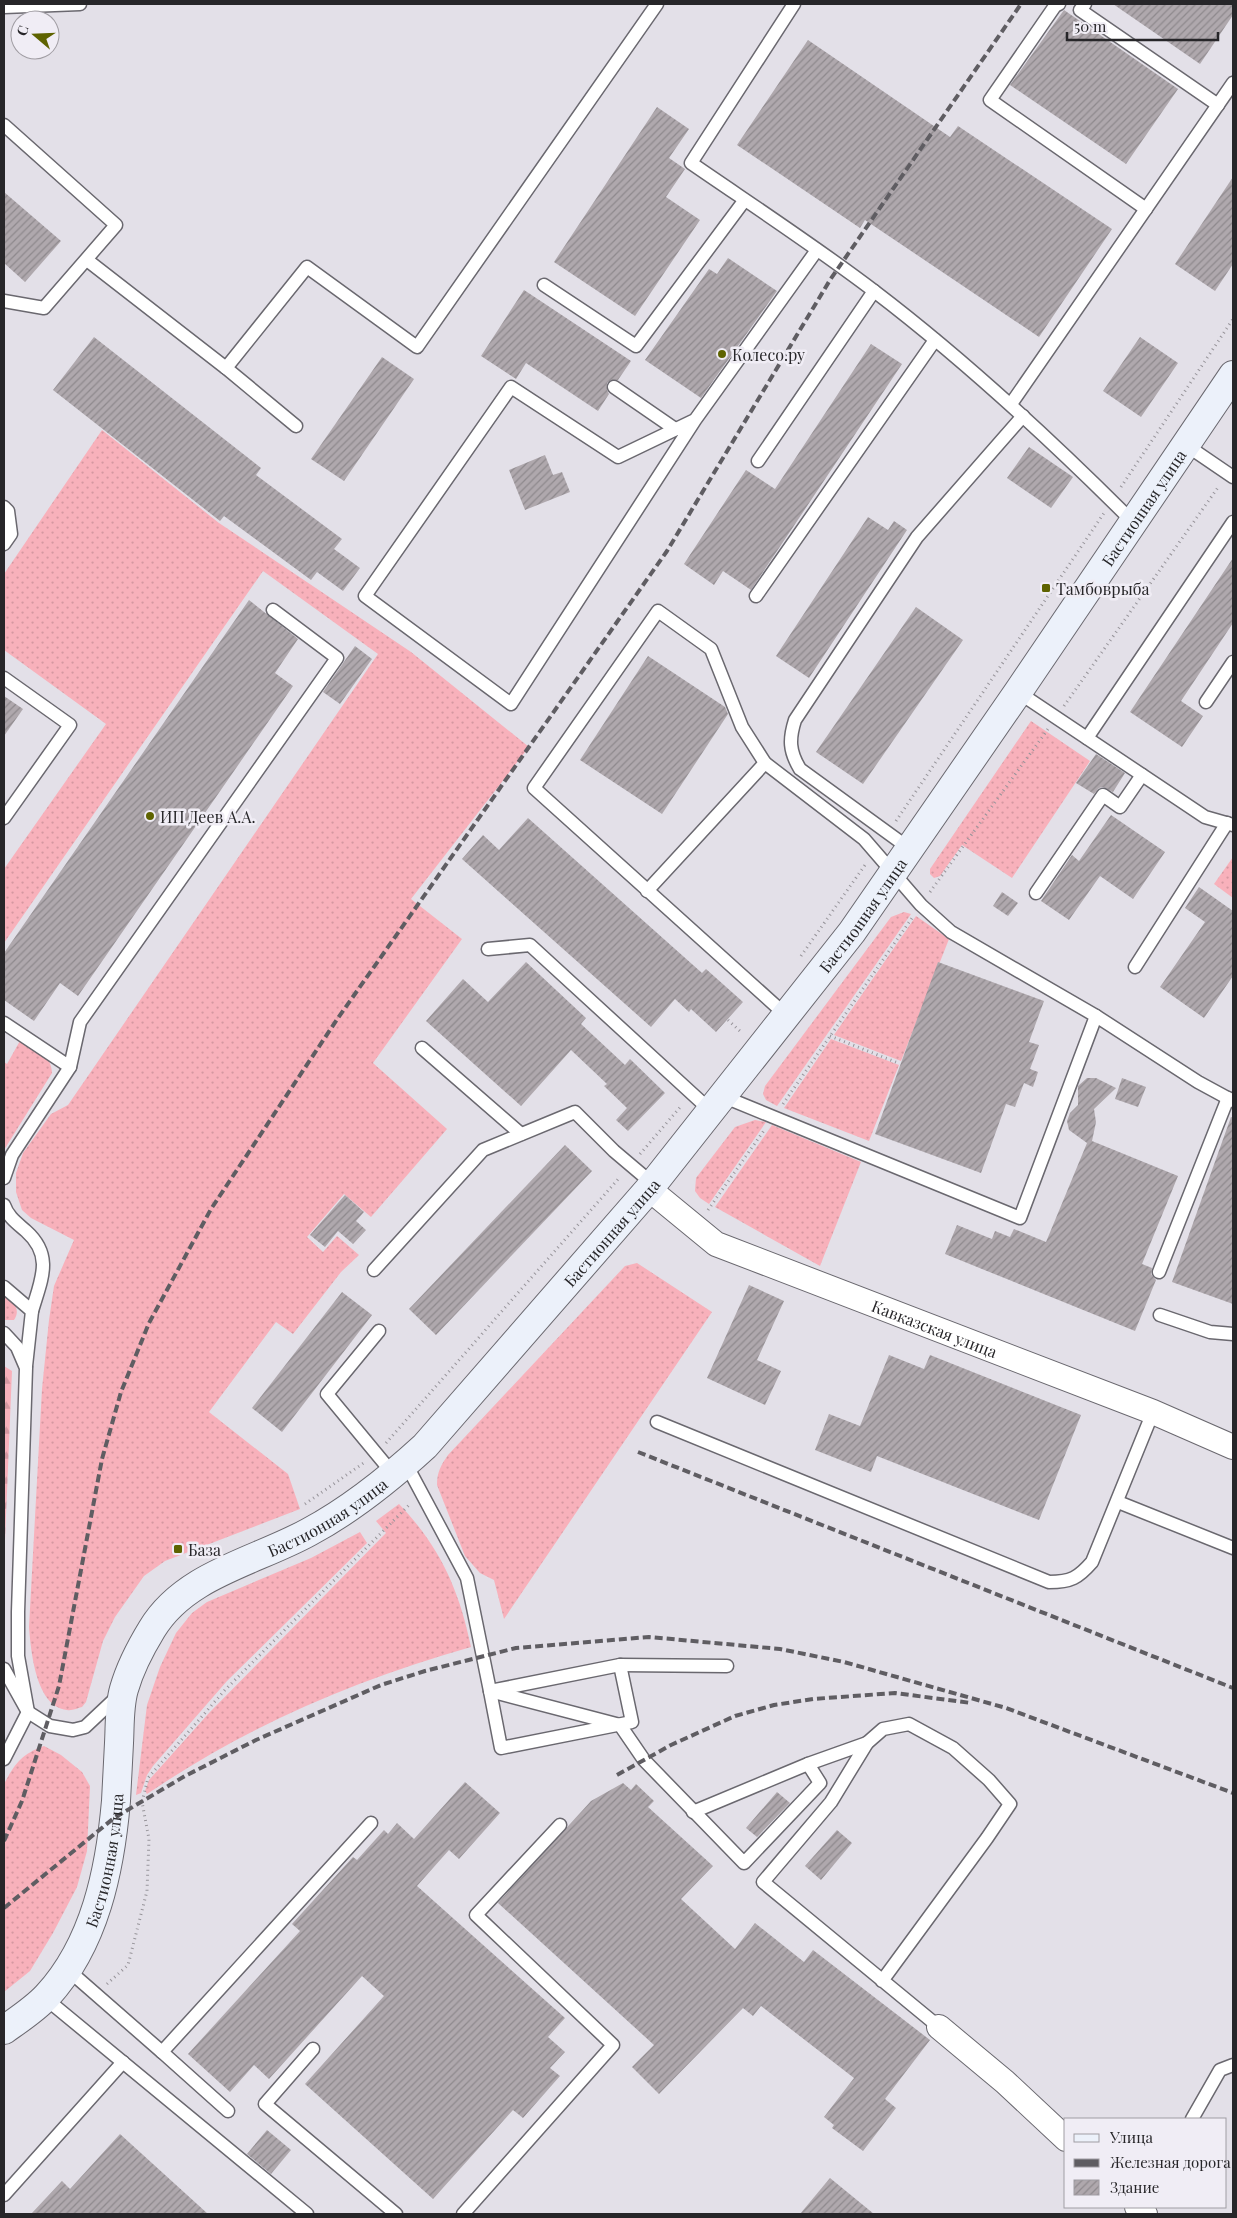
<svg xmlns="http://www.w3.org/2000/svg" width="1237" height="2218" font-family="'Playfair Display',serif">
	<defs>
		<pattern id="grass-dots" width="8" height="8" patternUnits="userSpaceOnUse" patternTransform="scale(1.25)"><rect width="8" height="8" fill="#f8b1bb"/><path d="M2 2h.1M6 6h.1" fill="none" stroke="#d598a1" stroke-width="1.8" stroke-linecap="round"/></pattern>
		<pattern id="forest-firs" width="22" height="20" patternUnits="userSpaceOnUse" patternTransform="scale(1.25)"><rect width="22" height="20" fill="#f8b1bb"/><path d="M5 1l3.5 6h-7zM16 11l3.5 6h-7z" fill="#d598a1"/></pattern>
		<pattern id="building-hatch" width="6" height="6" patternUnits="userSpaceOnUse" patternTransform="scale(1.25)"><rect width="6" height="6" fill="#afa8ad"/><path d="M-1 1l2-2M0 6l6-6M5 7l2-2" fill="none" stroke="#8e898d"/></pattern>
	</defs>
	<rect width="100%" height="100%" fill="#e3e0e8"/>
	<!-- grass -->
	<g fill="url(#grass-dots)">
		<path d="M102,430l117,93 192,129 118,95 -118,152 51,40 -89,124 74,66 -76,88 -27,-23 -37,43 16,15 14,-16 22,19 -18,17 -48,62 -17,-12 -67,90 79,62 12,35 -135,52 -21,15 -29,41 -12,24 -17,61 -4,5c-4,1 -10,4 -15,3 -31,-3 -36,-58 -38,-83l13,-238 7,-69 5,-34 20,-46 -43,-22 -9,-8 -6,-18v-19l7,-20 28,-39 17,-9 310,-451 -115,-83 -259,372v-74l102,-145 -102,-74v-76z"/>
		<path d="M1031,721l59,40 -78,117 -50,-33 -22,31 -6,2 -4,-4v-5z"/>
		<path d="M1233,857v41l-19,-14z"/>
		<path d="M904,912l7,2 -134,192 -11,-6 -3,-6 2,-8 126,-169z"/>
		<path d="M916,916l33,23 -48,122 -67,-26z"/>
		<path d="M21,1039c13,9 31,16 31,34l-48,77v-88l3,2z"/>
		<path d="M831,1039l68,26 -30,76 -85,-33z"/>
		<path d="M755,1120l11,2 -57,82 -9,-6 -5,-7 1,-13 39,-51z"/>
		<path d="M772,1125l89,37 -41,104 -105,-59z"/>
		<path d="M637,1263l75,49 -208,307 -10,-39 -14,-7 -15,-17 -28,-71c0,-13 4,-20 11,-30l177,-189z"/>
		<path d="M4,1294c8,7 18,15 10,26h-10z"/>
		<path d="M399,1504c41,43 60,85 72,143 -118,34 -222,78 -324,147l-2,-3 4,-11 60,-67 177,-180 -10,-12z"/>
		<path d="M360,1532l7,11 -140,138 -74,85 -6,9 -6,18 -5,2 11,-90 13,-38 16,-34 16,-20 15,-11 104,-44z"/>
		<path d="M44,1746l17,9 21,17 8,14 -3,65 -10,36 -24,46 -23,38 -26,21v-208c11,-21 18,-30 40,-38z"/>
	</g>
	<!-- forest -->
	<path fill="url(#forest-firs)" d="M4,1366l8,5 -8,193z"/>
	<!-- building -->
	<g fill="url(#building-hatch)">
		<path d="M1113,4h120v11l-33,49z"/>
		<path d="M1064,10l114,79 -52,75 -116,-79z"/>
		<path d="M808,40l142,97 8,-11 154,103 -73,108 -174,-117 -5,8 -123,-83z"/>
		<path d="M657,107l32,22 -20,29 16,11 -19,28 34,23 -65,96 -81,-54z"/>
		<path d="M1233,177v87l-18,27 -40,-27z"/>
		<path d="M4,192l57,49 -36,41 -21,-19z"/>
		<path d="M728,258l49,33 -76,107 -56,-38 64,-91 8,5z"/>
		<path d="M524,290l107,71 -13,19h-7l-4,3v7l2,4 -11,17 -72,-48 -10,16 -35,-23z"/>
		<path d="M94,337l167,131 -5,7 86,64 -8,10 26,19 -17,23 -26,-19 -6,8 -87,-64 -4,5 -167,-131z"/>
		<path d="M1140,337l38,26 -37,54 -38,-26z"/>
		<path d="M871,344l31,20 -151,226 -28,-19 -9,14 -30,-21 62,-94 29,19z"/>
		<path d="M382,357l32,22 -70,102 -33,-22z"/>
		<path d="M1029,447l44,30 -22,31 -44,-30z"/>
		<path d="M545,455l8,20 9,-3 8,20 -45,18 -16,-40z"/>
		<path d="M868,517l20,13 6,-9 13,9 -98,148 -33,-22z"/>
		<path d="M1233,558v65l-52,78 22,15 -21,31 -52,-35z"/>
		<path d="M249,600l49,39 -23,34 18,13 -215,310 -18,-13 -26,38 -30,-21v-47z"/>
		<path d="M916,607l47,33 -100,144 -47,-32z"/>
		<path d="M355,646l17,13 -32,45 -17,-12z"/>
		<path d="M648,656l77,51 3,7 -66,100 -82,-54z"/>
		<path d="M4,696l19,13 -19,27z"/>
		<path d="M1096,754l29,19 -12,19 -10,-5 -4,1 -5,6 -18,-11z"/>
		<path d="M1111,815l54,37 -32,47 -33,-23 -31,44 -28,-19 31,-46 7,6z"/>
		<path d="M528,818l174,155 4,-4 37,33 -27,30 -25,-23 -2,3 -14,-13 -24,28 -189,-168 21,-24 16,15z"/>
		<path d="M1199,887l34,24v65l-29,42 -44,-31 45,-65 -20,-14z"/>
		<path d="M1002,892l16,11 -10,13 -15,-10z"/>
		<path d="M526,962l60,56 -5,6 44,41 5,-6 35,34 -37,38 -12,-11 11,-12 -23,-22 3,-2 -36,-34 -50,56 -95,-85 37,-42 25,23z"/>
		<path d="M938,962l106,39 -15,41 10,3 -9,24 8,3 -5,15 -9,-4 -9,24 -9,-3 -25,69 -106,-39z"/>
		<path d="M1087,1078h9l20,10 -22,21 2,13 -4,19 86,35 -36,88 10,4 -1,6 5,6 -21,51 -190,-77 12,-29 35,14 3,-8 15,6 4,-8 32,13 41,-99 -18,-13 -2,-9 3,-8 8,-8v-19z"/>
		<path d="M1122,1078l24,9 -8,20 -23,-8z"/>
		<path d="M1231,1117l2,1v186l-61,-22z"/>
		<path d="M565,1145l27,26 -156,164 -27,-26z"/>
		<path d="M345,1195l19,17 -8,9 10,9 -13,14 -15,-13 -13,16 -15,-12z"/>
		<path d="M749,1285l35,16 -27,59 24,11 -16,34 -58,-27z"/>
		<path d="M342,1292l30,23 -90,117 -30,-24z"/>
		<path d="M889,1355l35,14 6,-14 151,60 -42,105 -162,-64 -6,16 -56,-22 14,-36 31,12z"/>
		<path d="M465,1782l35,31 -41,46 -10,-9 -32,36 148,132 -17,19 17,15 -15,16 10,8 -37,42 -10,-8 -80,89 -128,-115 79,-88 -22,-20 -93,103 -15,-14 -24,27 -42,-38 112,-123 -8,-7 61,-67 4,3 27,-30 4,4 9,-11 17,16z"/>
		<path d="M623,1783l8,7 5,-6 18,17 -6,6 65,59 -32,33 54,50 20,-26 49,39 9,-12 117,90 -45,59 11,9 -33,43 -31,-23 2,-3 -10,-8 30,-39 -93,-72 -8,10 -10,-8 -84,86 -27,-27 22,-22 -156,-142 93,-102z"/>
		<path d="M777,1792l13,11 -33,34 -11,-9z"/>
		<path d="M837,1830l15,13 -31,37 -16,-14z"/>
		<path d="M267,2130l24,20 -20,24 -24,-20z"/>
		<path d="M120,2134l88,80h-177l31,-33 8,8z"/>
		<path d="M830,2178l44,36h-74z"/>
	</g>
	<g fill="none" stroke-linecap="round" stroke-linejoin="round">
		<!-- service casing -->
		<g stroke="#6a686f" stroke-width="15">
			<g id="service">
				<path d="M794,4l-103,159c61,42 124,83 183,128 92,70 177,149 259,231"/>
				<path d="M1059,4l-4,2 -65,94 156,109"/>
				<path d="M1085,4l-5,6 138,95"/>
				<path d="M4,7l76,-3"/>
				<path d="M4,125l112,100 -72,83 -40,-7"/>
				<path d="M87,260l139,108 70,58"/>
				<path d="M544,285l92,61 108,-145"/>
				<path d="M226,368l81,-101 110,80 240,-343"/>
				<path d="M614,387l61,42"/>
				<path d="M1011,404l222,-321"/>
				<path d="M695,420l-77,37 -107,-70 -146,209 146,108 184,-284 122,-170"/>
				<path d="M1186,445l47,32"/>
				<path d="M758,461l116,-170"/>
				<path d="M4,507l4,4 3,23 -7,10"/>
				<path d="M756,596l179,-256"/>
				<path d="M4,678l66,47 -66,93"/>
				<path d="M1018,692l187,125 28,8"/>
				<path d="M1206,702l27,-40"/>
				<path d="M1087,738l146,-216"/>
				<path d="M910,849l-110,-80c-11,-18 -11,-30 -5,-49l122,-183 106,-121"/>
				<path d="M647,891l118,-128"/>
				<path d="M1036,893l67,-98 17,12 22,-32"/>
				<path d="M488,949l42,-4 181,166"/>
				<path d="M1135,967l92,-144"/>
				<path d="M1096,1016l102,66 35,19"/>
				<path d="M4,1023l66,44"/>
				<path d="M422,1048l99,86"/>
				<path d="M722,1096l298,122 76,-202 -145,-84 -30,-27 -57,-66 -99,-76 -23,-36 -31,-78 -53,-38 -124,177 253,228"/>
				<path d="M4,1178l8,-23 58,-88 10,-45 257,-364 -64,-48"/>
				<path d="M4,1205c4,12 13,18 22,26 28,25 15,49 6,80"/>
				<path d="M374,1270l109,-120 92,-38 39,39 39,33"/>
				<path d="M1159,1272l69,-174"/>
				<path d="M4,1287l28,24 -6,55"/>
				<path d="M1160,1315l50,17 23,2"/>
				<path d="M379,1331l-52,63 67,81"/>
				<path d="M4,1333l13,14 9,21 -8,244v44l10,56 -24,47"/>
				<path d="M657,1422l392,160c22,0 29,-4 43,-20l61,-150"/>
				<path d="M406,1464l61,114 23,113 130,34 24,35 100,103 76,-80 -12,-19"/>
				<path d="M1118,1502l115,46"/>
				<path d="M620,1665l12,57 -131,26 -11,-57z"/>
				<path d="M620,1665l107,1"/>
				<path d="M4,1669l24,43 22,14 23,4 12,-3 33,-31"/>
				<path d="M693,1812l115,-48 59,-21"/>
				<path d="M67,1969l95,83 209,-229"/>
				<path d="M882,1981l105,-143 23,-34 -21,-24 -36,-32 -44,-24 -26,5 -16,14 -36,59 -68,80 176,145"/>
				<path d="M45,1998l262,216"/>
				<path d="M313,2049l-48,55 131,110"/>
				<path d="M162,2052l66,59"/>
				<path d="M1192,2119l28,-49 13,-5"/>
				<path d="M4,2195l119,-133"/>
				<path d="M463,2214l150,-169 -137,-130 84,-90"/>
			</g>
		</g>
		<!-- minor casing -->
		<g stroke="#6a686f" stroke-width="26">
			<g id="minor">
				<path id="s1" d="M649,1189l67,55 437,168 80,35"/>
				<path d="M939,2027l66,55 61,57"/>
				<path d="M1137,2207l8,7"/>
			</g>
		</g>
		<!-- secondary casing -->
		<g stroke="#6a686f" stroke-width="30">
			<g id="secondary">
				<path id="s2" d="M4,2030c14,-10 31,-21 43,-34 48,-52 63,-126 69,-195 1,-19 2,-39 3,-58 1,-18 0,-37 5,-54 6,-21 17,-42 28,-60 33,-55 105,-68 157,-97 43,-23 80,-53 116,-86l224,-257 203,-257 166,-240 215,-317"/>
			</g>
		</g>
		<!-- path -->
		<g stroke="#97949a" stroke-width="3" stroke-dasharray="1 4" stroke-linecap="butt">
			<path d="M1121,487l112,-168"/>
			<path d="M1064,706l155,-220"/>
			<path d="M896,821l208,-308"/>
			<path d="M930,892l118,-163"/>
			<path d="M801,956l64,-91"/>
			<path d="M728,1020l14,13"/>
			<path d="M830,1036l68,27"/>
			<path d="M783,1104l129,-186"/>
			<path d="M640,1154l42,-49"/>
			<path d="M708,1210l57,-81"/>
			<path d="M386,1443l234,-266"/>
			<path d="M305,1504l60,-42"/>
			<path d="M107,1984l21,-19 19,-74 2,-52 -7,-37 6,-24 77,-88 185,-186"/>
		</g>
		<!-- service -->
		<use href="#service" stroke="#fff" stroke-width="12"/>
		<!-- minor -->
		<use href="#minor" stroke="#fff" stroke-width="24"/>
		<!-- secondary -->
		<use href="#secondary" stroke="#ecf1fa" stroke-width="28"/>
		<!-- rail -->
		<g stroke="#5f5d62" stroke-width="4" stroke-dasharray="8 4" stroke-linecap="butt">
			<path d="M638,1452l595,236"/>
			<path d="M617,1775l54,-30 64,-29 39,-11 39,-6 82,-6 76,10"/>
			<path d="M4,1841l18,-40 37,-115 43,-227 19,-67 28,-69 62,-114 127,-191 329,-467 163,-271 191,-276"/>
			<path d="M4,1908l110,-90 71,-42 71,-36 125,-55 44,-14 91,-23 133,-11 131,12 64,13 162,46 227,85"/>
		</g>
	</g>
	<!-- markers -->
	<g fill="#5e6300" stroke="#f0edf5" stroke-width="2">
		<circle cx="722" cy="354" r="5"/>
		<rect x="1041" y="583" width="10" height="10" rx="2.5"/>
		<circle cx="150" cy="816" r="5"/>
		<rect x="173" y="1544" width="10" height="10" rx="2.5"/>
	</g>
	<g text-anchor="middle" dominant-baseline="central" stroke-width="5" stroke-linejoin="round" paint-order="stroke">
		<!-- poi labels -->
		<g font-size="16" fill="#272629" stroke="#f0edf5" text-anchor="start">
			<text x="732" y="354">Колесо.ру</text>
			<text x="1056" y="588">Тамбоврыба</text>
			<text x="160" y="816">ИП Деев А.А.</text>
			<text x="188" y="1549">База</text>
		</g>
		<!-- street labels -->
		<g font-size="16" fill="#272629" stroke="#f0edf5">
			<text stroke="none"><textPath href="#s2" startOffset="1960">Бастионная улица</textPath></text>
			<text stroke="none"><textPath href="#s2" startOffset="1465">Бастионная улица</textPath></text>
			<text stroke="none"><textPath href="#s2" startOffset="1060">Бастионная улица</textPath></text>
			<text stroke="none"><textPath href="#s1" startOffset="321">Кавказская улица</textPath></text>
			<text stroke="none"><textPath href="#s2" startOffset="655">Бастионная улица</textPath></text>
			<text stroke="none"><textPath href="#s2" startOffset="205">Бастионная улица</textPath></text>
		</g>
	</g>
	<!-- border -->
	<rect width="1237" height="2218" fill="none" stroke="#272629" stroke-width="10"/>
	<!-- legend -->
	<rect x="1064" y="2118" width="162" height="90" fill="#f0edf5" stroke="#a09da3"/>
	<rect x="1074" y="2134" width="25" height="8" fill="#ecf1fa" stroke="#a09da3"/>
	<text x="1110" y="2143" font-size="15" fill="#272629">Улица</text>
	<rect x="1074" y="2159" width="25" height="8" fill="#5f5d62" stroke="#a09da3"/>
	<text x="1110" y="2168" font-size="15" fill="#272629">Железная дорога</text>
	<rect x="1074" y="2180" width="25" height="15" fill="url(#building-hatch)" stroke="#a09da3"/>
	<text x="1110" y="2193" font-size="15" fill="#272629">Здание</text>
	<!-- north arrow -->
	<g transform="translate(35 35) rotate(289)"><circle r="24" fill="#f0edf5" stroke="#a09da3"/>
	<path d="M0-4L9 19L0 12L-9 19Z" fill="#5e6300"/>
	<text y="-8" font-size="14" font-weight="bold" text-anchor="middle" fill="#272629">С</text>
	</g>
	<!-- scale -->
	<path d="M1067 32v8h151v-8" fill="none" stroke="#272629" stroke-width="2.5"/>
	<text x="1074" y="32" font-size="15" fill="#272629" stroke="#f0edf5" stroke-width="4" paint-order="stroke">50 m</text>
</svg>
